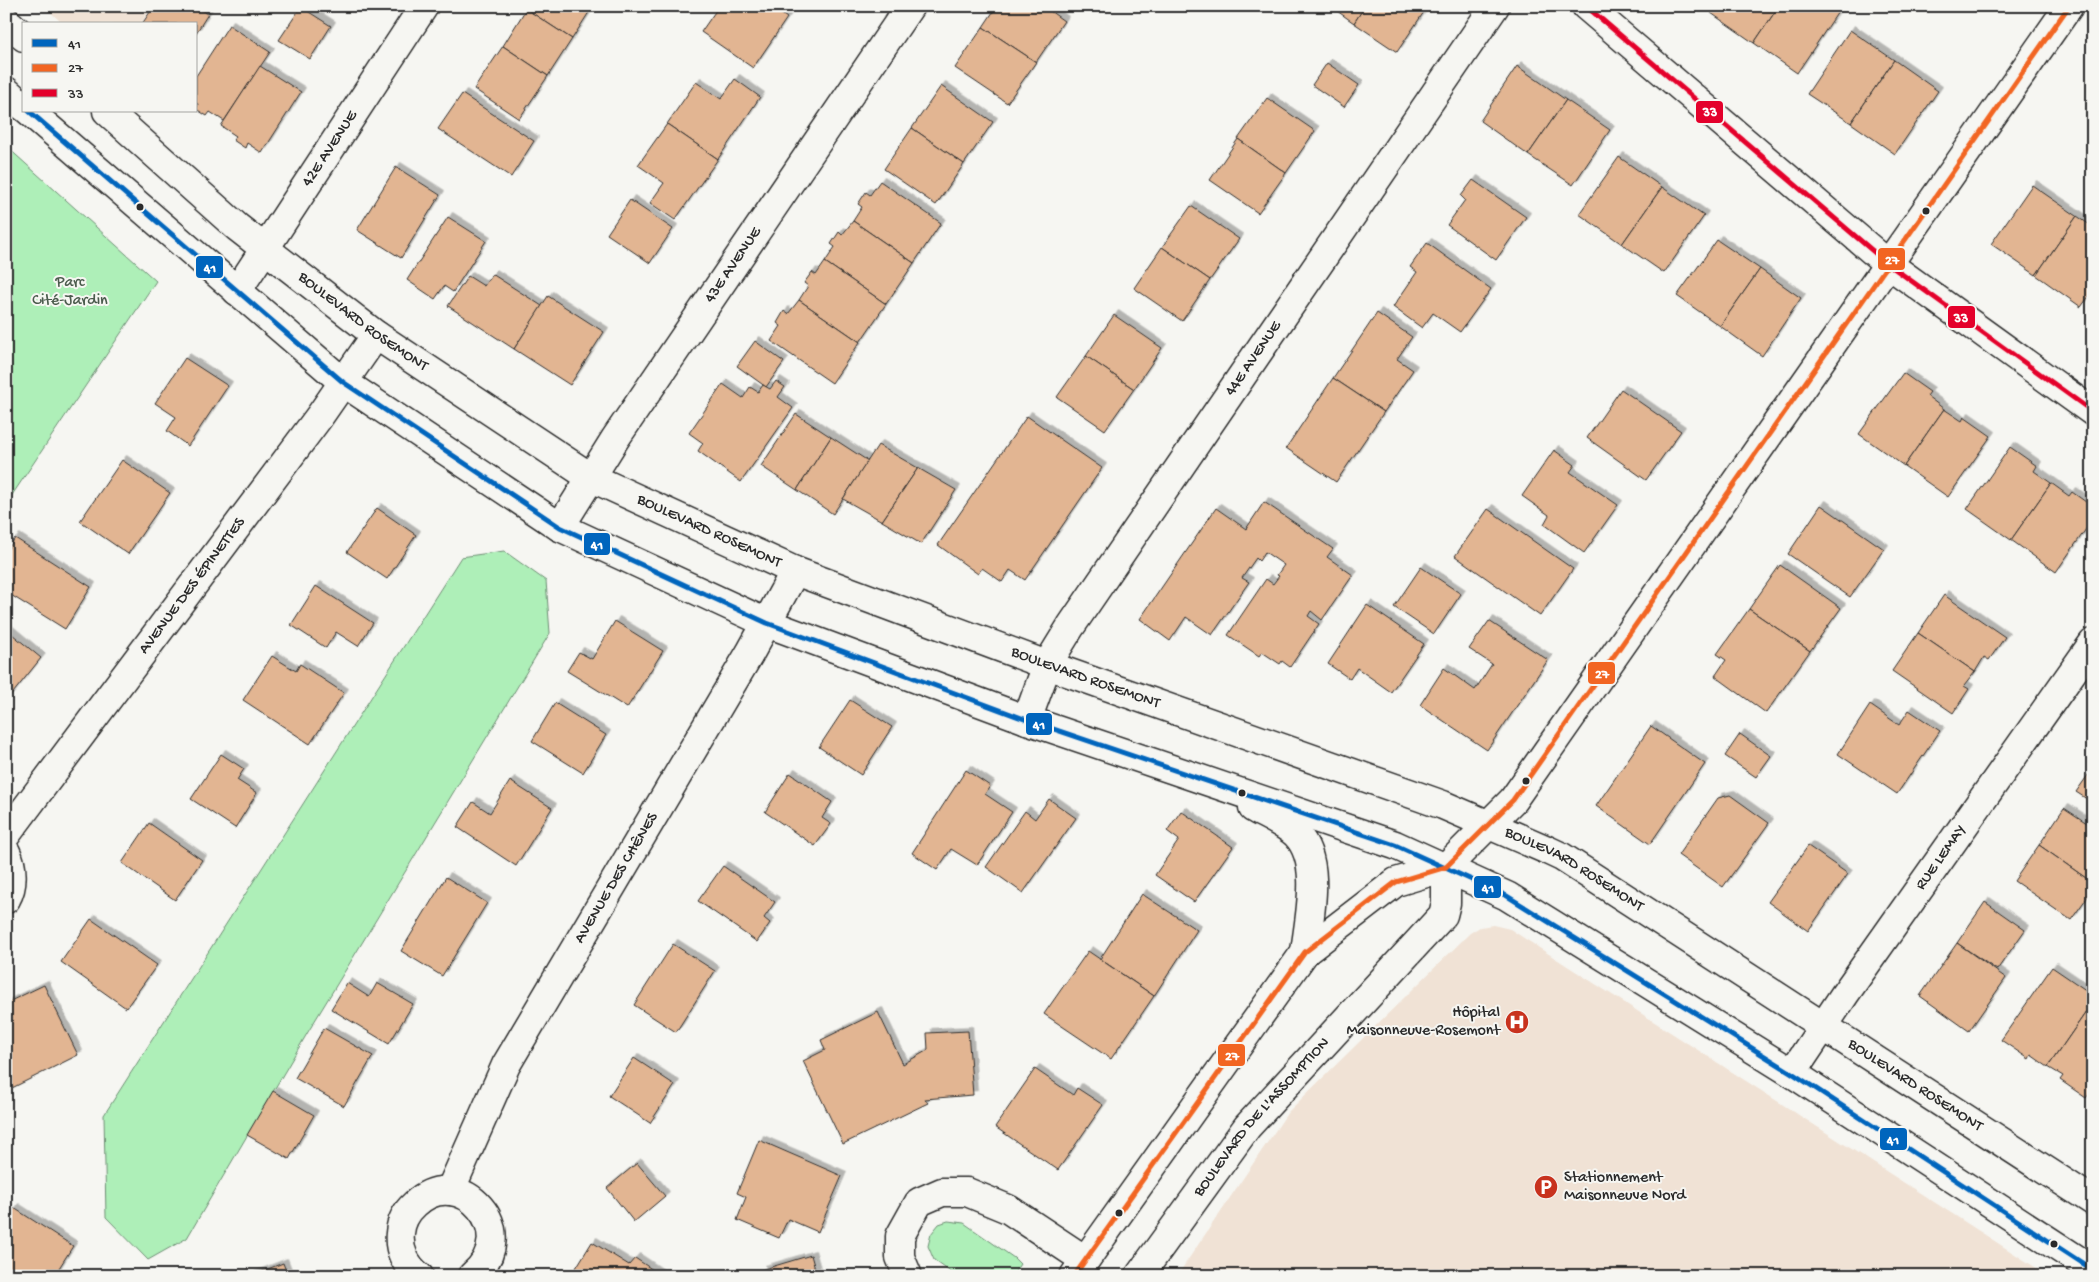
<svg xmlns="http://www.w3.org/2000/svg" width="2099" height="1282" font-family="'Gochi Hand',sans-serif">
	<defs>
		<filter id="shadow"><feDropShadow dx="4.5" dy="-4.5" stdDeviation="0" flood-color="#0004"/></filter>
	</defs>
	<rect width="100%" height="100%" fill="#f6f6f2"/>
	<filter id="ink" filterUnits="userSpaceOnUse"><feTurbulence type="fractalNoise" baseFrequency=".02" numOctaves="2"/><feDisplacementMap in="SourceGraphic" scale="10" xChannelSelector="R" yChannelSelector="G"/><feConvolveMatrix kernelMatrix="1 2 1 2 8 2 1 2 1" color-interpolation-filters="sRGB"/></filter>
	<g filter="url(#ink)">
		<!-- built -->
		<g fill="#f0e2d5">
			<path d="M44,6h108l-11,18h-78z"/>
			<path d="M1493,925l17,4 539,347h-872l111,-164 182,-179 10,-6z"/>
		</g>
		<!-- green -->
		<g fill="#aeefb8" stroke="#6c8d72">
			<path d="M6,146l150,135 -150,223z"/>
			<path d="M504,551l42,30 4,52 -242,399 -121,206 -39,22 -42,-43 -2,-102 357,-558z"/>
			<path d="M948,1221l16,2 50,35 6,6 -8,12h-56l-22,-16 -6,-14 3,-12 8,-10z"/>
		</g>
		<!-- building -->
		<g fill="#e2b592" stroke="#2b2b2b" filter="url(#shadow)">
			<path d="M154,6h42l12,8 -12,19v-9h-54z"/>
			<path d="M528,6h65l-21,33 -46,-30z"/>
			<path d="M719,6h52l16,12 -34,50 -52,-36z"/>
			<path d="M997,6h46l21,15 -28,41 -53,-35z"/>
			<path d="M1330,6h35l-11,17z"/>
			<path d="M1365,6h63l-31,46 -43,-29z"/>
			<path d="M1716,6h63l-25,37 -43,-30z"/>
			<path d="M1779,6h57l4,3 -43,64 -43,-30z"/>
			<path d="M301,7l30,19 -21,33 -31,-19z"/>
			<path d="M526,9l46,30 -24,37 -45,-30z"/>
			<path d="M229,25l41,27 -46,69 -14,-9 -3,4 -11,-7 2,-5 -2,-1v-27z"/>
			<path d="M983,27l53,35 -29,41 -52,-35z"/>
			<path d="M1850,30l44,30 -43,63 -44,-29z"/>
			<path d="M503,46l45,30 -29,43 -45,-30z"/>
			<path d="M1894,60l44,31 -43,63 -44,-31z"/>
			<path d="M1327,63l32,22 -15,22 -32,-22z"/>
			<path d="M260,66l41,26 -39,61 -15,-10 -2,5 -12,-8 3,-4 -15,-10z"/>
			<path d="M1517,66l49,34 -38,55 -48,-34z"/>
			<path d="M735,79l25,18 -42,62 -51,-35 29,-42 25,17z"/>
			<path d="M941,86l52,36 -29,42 -52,-36z"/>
			<path d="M462,94l72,47 -23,36 -73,-48z"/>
			<path d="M1267,98l48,33 -29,42 -48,-34z"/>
			<path d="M1566,100l44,30 -37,55 -45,-30z"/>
			<path d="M667,124l51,35 -43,61 -25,-17 14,-20 -26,-18z"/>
			<path d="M912,128l52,36 -28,41 -52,-36z"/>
			<path d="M1238,139l48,34 -28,40 -48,-33z"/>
			<path d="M1619,157l43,30 -40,57 -43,-30z"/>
			<path d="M396,167l44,28 -39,63 -44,-28z"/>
			<path d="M1473,180l53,37 -30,43 -49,-35 18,-25 -4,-4z"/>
			<path d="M880,181l61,42 -27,40 -61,-42 9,-14 -4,-3 8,-12 4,3z"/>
			<path d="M2032,185l45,31 -41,59 -45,-31z"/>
			<path d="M1662,187l42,29 -40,57 -42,-29z"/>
			<path d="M630,200l43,29 -23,34 -43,-29z"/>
			<path d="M1191,206l48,33 -29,41 -48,-33z"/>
			<path d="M2077,216l16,11v64l-12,16 -45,-32z"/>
			<path d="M448,217l38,24 -33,51 -9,-6 -9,13 -28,-19z"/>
			<path d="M853,221l61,42 -28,41 -61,-42 10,-15 -4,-3 8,-12 3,3z"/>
			<path d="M1717,240l43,29 -40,57 -43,-30z"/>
			<path d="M1427,243l64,46 -31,43 -27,-19 -11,15 -29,-21 24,-35 -7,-5z"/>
			<path d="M1162,247l48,33 -28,41 -48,-33z"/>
			<path d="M825,262l61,42 -26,38 -61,-42 9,-14 -4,-3 8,-11 4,3z"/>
			<path d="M1760,269l41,29 -39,58 -42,-30z"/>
			<path d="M492,274l50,32 -28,43 -66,-43 20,-30 16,10z"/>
			<path d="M548,296l56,36 -34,53 -56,-36z"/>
			<path d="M799,300l61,42 -28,41 -61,-42 10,-15 -4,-3 7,-12 4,3z"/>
			<path d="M1377,313l35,24 -15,22 16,11 -29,42 -51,-34z"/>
			<path d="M1114,315l48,33 -28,41 -48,-33z"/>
			<path d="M755,341l29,21 -18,25 -29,-21z"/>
			<path d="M1086,356l48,33 -29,41 -48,-33z"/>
			<path d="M185,358l43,28 -40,60 -21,-15 9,-14 -21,-14z"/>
			<path d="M1903,373l27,19 -3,4 17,13 -40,57 -45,-32z"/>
			<path d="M1333,378l51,34 -48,70 -50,-34z"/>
			<path d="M776,381l9,6 -7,10 15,11 -52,74 -43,-31 5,-8 -14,-10 34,-49 20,14 7,-11 8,5 5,-7 7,4z"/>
			<path d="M1621,389l60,42 -35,49 -59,-42z"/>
			<path d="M1944,409l18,12 2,-4 27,19 -43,61 -44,-31z"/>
			<path d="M796,414l35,23 -34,53 -36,-24z"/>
			<path d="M1027,416l75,52 -77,112 -15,-10 -8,12 -20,-14 -4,6 -40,-29z"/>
			<path d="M831,437l37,24 -35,53 -36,-24z"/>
			<path d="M878,445l40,23 -36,53 -39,-22z"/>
			<path d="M2010,447l27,19 -3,5 17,12 -40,57 -44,-31z"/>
			<path d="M1554,450l21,15 -5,7 48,33 -34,48 -40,-29 5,-9 -27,-19z"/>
			<path d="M122,460l48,33 -42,61 -48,-33z"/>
			<path d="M918,468l38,22 -35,54 -39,-23z"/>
			<path d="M2051,483l18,13 3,-4 21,15v12l-37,53 -45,-32z"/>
			<path d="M1264,502l69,47 -6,8 26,18 -31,45 -11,-9 -3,5 11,8 -29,43 -8,-6 -2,3 -18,-12 -3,4 -31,-21 38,-56 7,5 6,-8 -2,-1 7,-10 -19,-13 -6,9 -3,-3 -14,20 7,4 -37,53 -26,-18 -16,24 -30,-22 76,-111 30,21z"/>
			<path d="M1821,505l63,44 -34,48 -62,-43z"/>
			<path d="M377,508l39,27 -29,44 -40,-27z"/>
			<path d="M1488,509l85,60 -33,47 -85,-60z"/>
			<path d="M15,538l76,49 -26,42 -59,-37v-40z"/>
			<path d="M1780,565l61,43 -31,43 -61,-42z"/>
			<path d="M1421,567l40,27 -27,40 -40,-27z"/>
			<path d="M316,586l57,37 -15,23 -22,-14 -10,16 -35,-23z"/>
			<path d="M1944,595l61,42 -16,23 -5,-3 -9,15 -57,-39z"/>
			<path d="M1367,605l57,39 -33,48 -34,-24 -7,11 -22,-15z"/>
			<path d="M1749,609l61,42 -44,62 -51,-37 11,-16 -9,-6z"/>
			<path d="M615,621l48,30 -36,57 -60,-37 12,-19 13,7z"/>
			<path d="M1489,621l59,39 -61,90 -67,-45 24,-37 31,22 17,-26 -23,-15z"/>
			<path d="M6,629l35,29 -32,40 -3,-2z"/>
			<path d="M1918,633l57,39 -11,14 5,3 -16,24 -61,-42z"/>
			<path d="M272,656l24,15 4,-7 44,29 -34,51 -67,-44z"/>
			<path d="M850,700l42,27 -31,48 -42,-28z"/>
			<path d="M555,703l51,32 -23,38 -51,-32z"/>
			<path d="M1870,705l29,20 10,-15 31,21 -43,63 -59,-40z"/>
			<path d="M1651,726l54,38 -55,80 -54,-38z"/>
			<path d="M1740,734l31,22 -15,21 -31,-21z"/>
			<path d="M221,754l23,15 -7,11 20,13 -22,35 -44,-29z"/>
			<path d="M2093,768v35l-17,-11z"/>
			<path d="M966,770l24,16 -5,8 27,18 -35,53 -26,-16 -14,21 -25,-17z"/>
			<path d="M790,773l42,29 -10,16 9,6 -16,22 -50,-34z"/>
			<path d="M510,781l42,27 -36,58 -59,-39 16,-25 17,11z"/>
			<path d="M1730,795l39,28 -46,64 -45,-32 40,-57z"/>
			<path d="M1049,799l27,19 -53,75 -37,-26 39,-56 10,8z"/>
			<path d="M2064,808l29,19v56l-54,-38z"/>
			<path d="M1181,811l52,36 -39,55 -39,-27 24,-35 -12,-9z"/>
			<path d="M149,823l53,37 -27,40 -53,-37z"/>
			<path d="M2039,845l54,38v6l-22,31 -57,-39z"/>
			<path d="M1808,846l40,28 -40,57 -40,-29z"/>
			<path d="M723,866l52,36 -11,16 6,5 -13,19 -59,-41z"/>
			<path d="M446,877l41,26 -45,73 -41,-25z"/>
			<path d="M1142,894l55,36 -43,66 -54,-37z"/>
			<path d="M1985,902l40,28 -28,40 -40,-27z"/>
			<path d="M91,919l66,46 -31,43 -65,-46z"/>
			<path d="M1957,943l49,35 -37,53 -49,-35z"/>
			<path d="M673,944l42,27 -39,61 -42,-27z"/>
			<path d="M1088,951l66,45 -43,63 -67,-45z"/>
			<path d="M2052,967l41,28v7l-45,65 -17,-12 -2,4 -28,-19z"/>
			<path d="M347,983l22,14 8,-14 36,21 -24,40 -58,-35z"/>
			<path d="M44,985l34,70 -72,36v-88z"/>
			<path d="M2093,1002v87l-7,9 -26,-18 3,-4 -15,-9z"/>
			<path d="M878,1012l25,52 25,-14 -1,-17 41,-2 5,64 -48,4 3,4 -85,41 -40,-83 22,-11 -4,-10z"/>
			<path d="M324,1028l49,28 -29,50 -49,-28z"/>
			<path d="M634,1058l41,27 -25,38 -41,-27z"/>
			<path d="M1035,1069l38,26 4,-7 26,17 -45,65 -63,-43z"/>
			<path d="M273,1091l41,24 -25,44 -42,-24z"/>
			<path d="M759,1140l83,36 -24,56 -30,-13 -9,19 -42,-18 9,-23 -9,-4z"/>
			<path d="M637,1163l28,33 -31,26 -27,-34z"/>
			<path d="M14,1208l59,38 -19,30h-48v-56z"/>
			<path d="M592,1242l37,23 6,-7 27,18h-91z"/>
			<path d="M811,1255l6,21h-54l-2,-6z"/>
			<path d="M283,1263l5,13h-38z"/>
		</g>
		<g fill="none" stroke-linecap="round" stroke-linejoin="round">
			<!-- minor casing -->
			<g stroke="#2b2b2b" stroke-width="31">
				<g id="minor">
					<path d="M1888,264l205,148"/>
					<path id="s1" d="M237,291l187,-285"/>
					<path id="s2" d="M560,527l55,-88 295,-433"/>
					<path id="s3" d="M1027,720l20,-55 24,-39 424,-620"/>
					<path id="s4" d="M6,835l313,-418 57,-82"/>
					<path d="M6,852c7,14 8,33 0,47"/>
					<path id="s5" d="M1792,1073l53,-79 248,-351"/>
					<path id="s6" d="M450,1191l56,-126 244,-412 45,-82"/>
					<path d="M419,1276c-13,-10 -21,-26 -19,-43 1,-12 6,-21 15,-29 44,-43 110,28 57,72"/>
					<path d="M908,1276l-8,-19v-21l19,-34 23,-10h25l41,17 77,51"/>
				</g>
			</g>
			<!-- tertiary casing -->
			<g stroke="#2b2b2b" stroke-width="31">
				<g id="tertiary">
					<path d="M1586,6l302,258"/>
					<path d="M1074,1276l231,-324 91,-70 50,-15 67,-67 556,-794"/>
					<path id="s7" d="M1139,1276l108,-149 196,-212 3,-12v-36"/>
				</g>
			</g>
			<!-- secondary casing -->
			<g stroke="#2b2b2b" stroke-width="31">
				<g id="secondary">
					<path d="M6,21l18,16"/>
					<path d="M6,91l18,16"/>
					<path d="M29,111l314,271 217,145 207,96 260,97 368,125 112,51 285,177 301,197"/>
					<path id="s8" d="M107,111l130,116 139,108 214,142 205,94 252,94 396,140 102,44 17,8 531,344"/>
					<path d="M1253,808c14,8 31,15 43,26 27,27 13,84 9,118"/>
				</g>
			</g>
			<!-- minor -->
			<use href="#minor" stroke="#f6f6f2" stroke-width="28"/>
			<!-- tertiary -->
			<use href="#tertiary" stroke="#f6f6f2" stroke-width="28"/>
			<!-- secondary -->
			<use href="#secondary" stroke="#f6f6f2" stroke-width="28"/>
			<!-- bus-1 casing -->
			<g stroke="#f6f6f2" stroke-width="9">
				<path id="bus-1" d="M29,111l314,271 217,145 207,96 260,97 368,125 112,51 285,177 301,197"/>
			</g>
			<!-- bus-2 casing -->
			<g stroke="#f6f6f2" stroke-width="9">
				<path id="bus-2" d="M1074,1276l231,-324 91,-70 50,-15 67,-67 556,-794"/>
			</g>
			<!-- bus-3 casing -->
			<g stroke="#f6f6f2" stroke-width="9">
				<path id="bus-3" d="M1586,6l302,258 205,148"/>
			</g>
			<!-- bus-1 -->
			<use href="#bus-1" stroke="#0065bd" stroke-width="5"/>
			<!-- bus-2 -->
			<use href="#bus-2" stroke="#f26522" stroke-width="5"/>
			<!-- bus-3 -->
			<use href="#bus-3" stroke="#e4002b" stroke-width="5"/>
		</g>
	</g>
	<!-- icons -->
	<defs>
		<g id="hospital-disc" transform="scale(1.25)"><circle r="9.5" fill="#c8321e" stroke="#f6f6f2"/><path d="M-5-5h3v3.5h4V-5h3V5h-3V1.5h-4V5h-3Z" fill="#fff"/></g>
		<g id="parking-disc" transform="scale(1.25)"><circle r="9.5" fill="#c8321e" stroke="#f6f6f2"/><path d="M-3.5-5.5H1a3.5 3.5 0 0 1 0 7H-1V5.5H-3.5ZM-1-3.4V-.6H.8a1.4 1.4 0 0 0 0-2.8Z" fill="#fff"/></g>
	</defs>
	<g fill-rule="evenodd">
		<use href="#hospital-disc" x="1517" y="1022"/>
		<use href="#parking-disc" x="1546" y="1187"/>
	</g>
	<!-- markers -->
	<g fill="#2b2b2b" stroke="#f6f6f2" stroke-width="2">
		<circle cx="140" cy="207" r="4.5"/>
		<circle cx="1926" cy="211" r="4.5"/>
		<circle cx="1526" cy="781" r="4.5"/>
		<circle cx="1242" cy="793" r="4.5"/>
		<circle cx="1119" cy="1213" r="4.5"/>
		<circle cx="2054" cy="1244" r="4.5"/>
	</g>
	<g text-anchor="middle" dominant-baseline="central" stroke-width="4" stroke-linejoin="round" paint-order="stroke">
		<!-- street labels -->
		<g font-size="16" fill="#2b2b2b" stroke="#f6f6f2">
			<text stroke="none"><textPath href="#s1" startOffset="170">42E AVENUE</textPath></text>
			<text stroke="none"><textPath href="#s2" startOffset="314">43E AVENUE</textPath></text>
			<text stroke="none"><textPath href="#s8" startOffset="332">BOULEVARD ROSEMONT</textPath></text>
			<text stroke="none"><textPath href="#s3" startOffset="428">44E AVENUE</textPath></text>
			<text stroke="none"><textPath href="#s8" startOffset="738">BOULEVARD ROSEMONT</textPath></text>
			<text stroke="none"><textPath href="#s4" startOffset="311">AVENUE DES ÉPINETTES</textPath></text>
			<text stroke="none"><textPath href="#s8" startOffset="1142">BOULEVARD ROSEMONT</textPath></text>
			<text stroke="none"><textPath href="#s5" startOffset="262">RUE LEMAY</textPath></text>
			<text stroke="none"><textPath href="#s8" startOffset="1668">BOULEVARD ROSEMONT</textPath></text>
			<text stroke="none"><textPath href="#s6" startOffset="355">AVENUE DES CHÊNES</textPath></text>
			<text stroke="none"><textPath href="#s8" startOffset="2072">BOULEVARD ROSEMONT</textPath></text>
			<text stroke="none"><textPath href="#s7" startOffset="201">BOULEVARD DE L'ASSOMPTION</textPath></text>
		</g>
		<!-- park labels -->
		<g font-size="16" fill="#4c5c4e" stroke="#f6f6f2">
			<text x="70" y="283">Parc<tspan x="70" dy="18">Cité-Jardin</tspan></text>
		</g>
		<!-- poi labels -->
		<g font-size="16" fill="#2b2b2b" stroke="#f6f6f2" text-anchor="end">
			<text x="1500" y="1013">Hôpital<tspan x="1500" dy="18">Maisonneuve-Rosemont</tspan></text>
			<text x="1564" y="1178" text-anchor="start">Stationnement<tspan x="1564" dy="18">Maisonneuve Nord</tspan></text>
		</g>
	</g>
	<g stroke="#f6f6f2" stroke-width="2">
		<rect x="1695" y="100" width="29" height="24" rx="5" fill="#e4002b"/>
		<rect x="1877" y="247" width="29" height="24" rx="5" fill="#f26522"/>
		<rect x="195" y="255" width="29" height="24" rx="5" fill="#0065bd"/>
		<rect x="1947" y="305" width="29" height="24" rx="5" fill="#e4002b"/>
		<rect x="583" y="532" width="28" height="24" rx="5" fill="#0065bd"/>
		<rect x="1587" y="661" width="29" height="24" rx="5" fill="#f26522"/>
		<rect x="1025" y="712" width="28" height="24" rx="5" fill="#0065bd"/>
		<rect x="1473" y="875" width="29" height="24" rx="5" fill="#0065bd"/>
		<rect x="1217" y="1043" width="29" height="24" rx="5" fill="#f26522"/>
		<rect x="1879" y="1127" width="29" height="24" rx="5" fill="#0065bd"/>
	</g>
	<g font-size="14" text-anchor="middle" font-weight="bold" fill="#fff">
		<text x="1710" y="116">33</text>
		<text x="1892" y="264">27</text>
		<text x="210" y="272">41</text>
		<text x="1961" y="322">33</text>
		<text x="597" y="549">41</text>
		<text x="1602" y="678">27</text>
		<text x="1039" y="729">41</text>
		<text x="1488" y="892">41</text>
		<text x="1232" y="1060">27</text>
		<text x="1893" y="1144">41</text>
	</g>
	<!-- margin -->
	<rect width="2099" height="1282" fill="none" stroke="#f6f6f2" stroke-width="25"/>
	<rect x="12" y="12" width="2074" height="1257" fill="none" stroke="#2b2b2b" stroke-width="2" filter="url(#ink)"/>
	<!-- legend -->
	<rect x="22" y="22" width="175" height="90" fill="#f6f6f2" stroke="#a5a5a2"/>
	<rect x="32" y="39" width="25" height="8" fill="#0065bd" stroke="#a5a5a2"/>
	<text x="68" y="48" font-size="15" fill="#2b2b2b">41</text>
	<rect x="32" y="64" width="25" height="8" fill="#f26522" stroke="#a5a5a2"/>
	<text x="68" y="72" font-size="15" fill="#2b2b2b">27</text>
	<rect x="32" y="89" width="25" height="8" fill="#e4002b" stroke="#a5a5a2"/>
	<text x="68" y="98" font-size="15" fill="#2b2b2b">33</text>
</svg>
